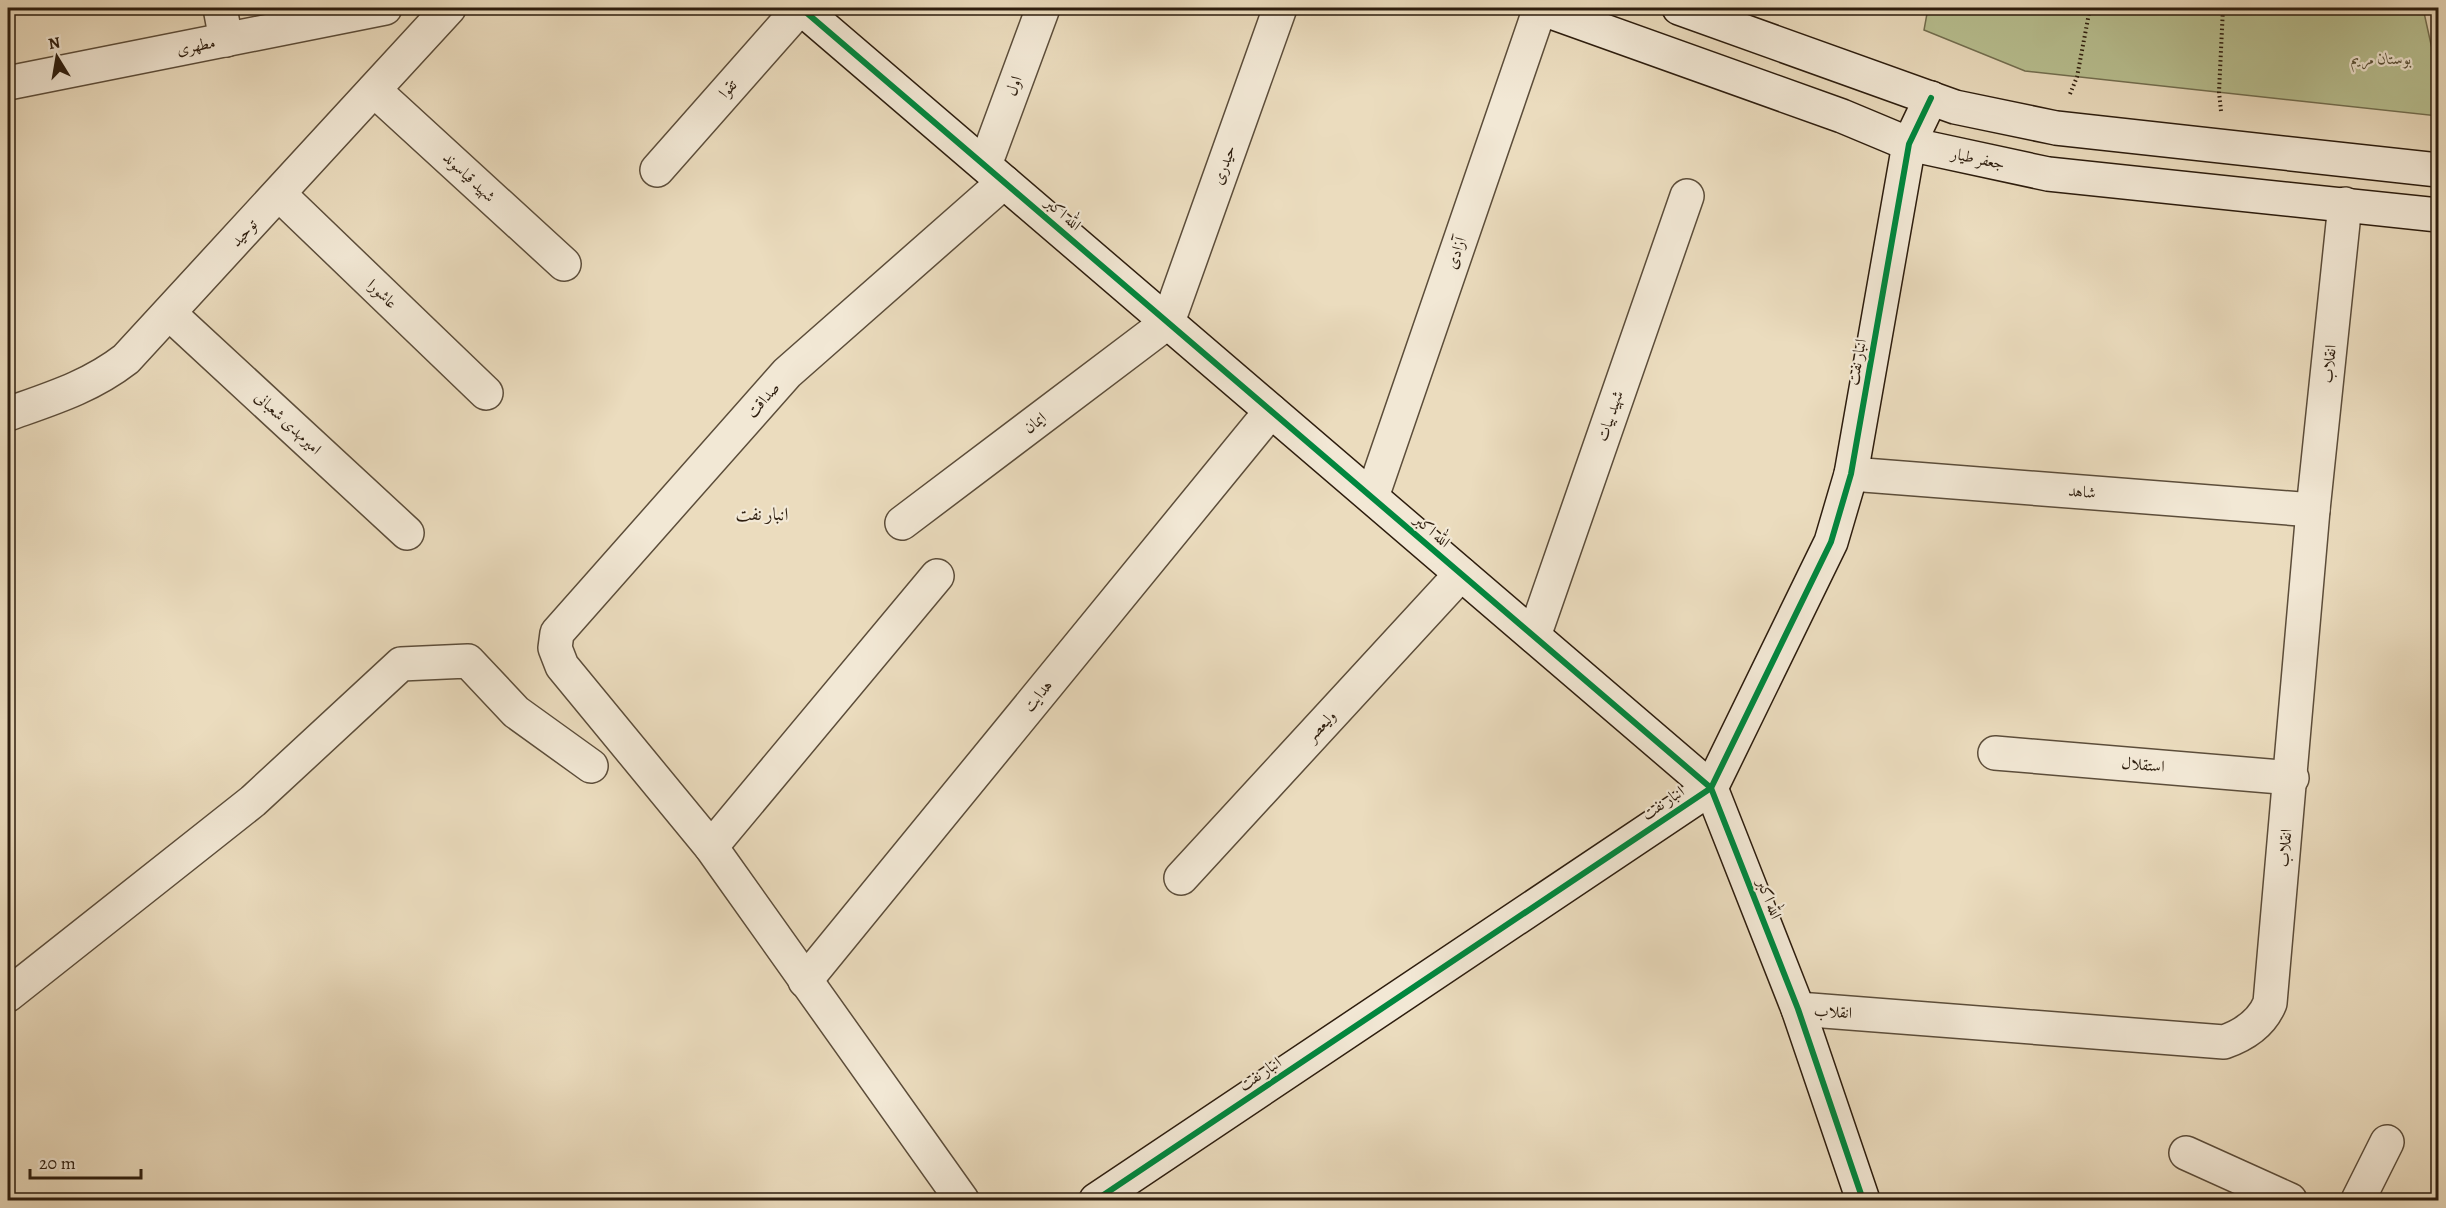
<svg xmlns="http://www.w3.org/2000/svg" width="2446" height="1208" font-family="Alegreya,Amiri,serif">
	<rect width="100%" height="100%" fill="#ebdcbe"/>
	<filter id="stains"><feTurbulence type="fractalNoise" baseFrequency=".00333" numOctaves="4"/><feColorMatrix values="0 0 0 0 .2 0 0 0 0 .09 0 0 0 0 .02 0 0 0 .5 -.17"/></filter>
	<radialGradient id="worn" r=".72"><stop offset=".6" stop-color="#630" stop-opacity="0"/><stop offset="1" stop-color="#630" stop-opacity=".3"/></radialGradient>
	<!-- green -->
	<path fill="#b8c091" stroke="#726e50" stroke-width="1.5" d="M1928,8h495l15,68v40l-413,-45 -101,-41z"/>
	<g fill="none" stroke-linecap="round" stroke-linejoin="round">
		<!-- street casing -->
		<g stroke="#5c4d3a" stroke-width="36">
			<g id="street">
				<path d="M220,8l6,32"/>
				<path d="M8,83l377,-75"/>
				<path d="M374,90l190,174"/>
				<path d="M985,165l58,-157"/>
				<path d="M657,170l143,-162"/>
				<path d="M279,194l207,199"/>
				<path d="M170,314l237,219"/>
				<path d="M8,414c42,-15 82,-27 118,-55l323,-351"/>
				<path d="M1851,474l462,36"/>
				<path d="M1372,497l168,-489"/>
				<path d="M902,523l266,-201 112,-314"/>
				<path d="M1534,636l153,-440"/>
				<path d="M1995,753l297,25"/>
				<path d="M711,847l226,-271"/>
				<path d="M1181,878l280,-304"/>
				<path d="M805,981l466,-570"/>
				<path d="M8,995l245,-194 148,-137 67,-3 48,51 75,54"/>
				<path d="M1798,1009l426,33c20,-7 38,-19 46,-39l43,-493 32,-306"/>
				<path d="M2186,1153l104,47"/>
				<path d="M962,1200l-251,-353 -149,-181 -7,-18 2,-15 230,-260 217,-191"/>
				<path d="M2358,1200l29,-58"/>
			</g>
		</g>
		<!-- secondary casing -->
		<g stroke="#2d1d0e" stroke-width="36">
			<g id="secondary">
				<path d="M801,8l910,780 87,221 65,191"/>
				<path d="M1540,8l302,108 67,28 139,30 390,41"/>
				<path d="M1679,8l276,99 101,21 382,42"/>
				<path d="M1096,1200l615,-412 120,-246 20,-68 58,-330 22,-46"/>
			</g>
		</g>
		<!-- path -->
		<g stroke="#2d1d0e" stroke-width="4" stroke-dasharray="1.5 3" stroke-linecap="butt">
			<path d="M2070,94l7,-17 13,-69"/>
			<path d="M2221,111l-2,-19 4,-84"/>
		</g>
		<!-- street -->
		<use href="#street" stroke="#f2e8d5" stroke-width="33"/>
		<!-- secondary -->
		<use href="#secondary" stroke="#f2e8d5" stroke-width="33"/>
		<!-- cycleway casing -->
		<g stroke="#f2e8d5" stroke-width="10">
			<g id="cycleway">
				<path d="M801,8l910,780 87,221 65,191"/>
				<path d="M1096,1200l615,-412 120,-246 20,-68 58,-330 22,-46"/>
			</g>
		</g>
		<!-- cycleway -->
		<use href="#cycleway" stroke="#00873e" stroke-width="6"/>
	</g>
	<g text-anchor="middle" dominant-baseline="central" stroke-width="4.5" stroke-linejoin="round" paint-order="stroke">
		<!-- street labels -->
		<g font-size="16" fill="#2d1d0e" stroke="#f2e8d5">
			<text transform="translate(196 46) rotate(-11)">مطهری</text>
			<text transform="translate(1014 86) rotate(-70)">اول</text>
			<text transform="translate(728 89) rotate(-49)">تقوا</text>
			<text transform="translate(1978 159) rotate(12)">جعفر طیار</text>
			<text transform="translate(1224 165) rotate(-70)">حیدری</text>
			<text transform="translate(469 177) rotate(43)">شهید قیاسوند</text>
			<text transform="translate(1063 214) rotate(41)">الله اکبر</text>
			<text transform="translate(244 233) rotate(-48)">توحید</text>
			<text transform="translate(1456 253) rotate(-71)">آزادی</text>
			<text transform="translate(382 294) rotate(44)">عاشورا</text>
			<text transform="translate(1857 362) rotate(-80)">انبار نفت</text>
			<text transform="translate(2329 364) rotate(-84)">انقلاب</text>
			<text transform="translate(763 400) rotate(-49)">صداقت</text>
			<text transform="translate(1610 416) rotate(-71)">شهید بیات</text>
			<text transform="translate(288 423) rotate(43)">امیرمهدی شعبانی</text>
			<text transform="translate(1035 423) rotate(-37)">ایمان</text>
			<text transform="translate(2082 492) rotate(5)">شاهد</text>
			<text transform="translate(1432 531) rotate(41)">الله اکبر</text>
			<text transform="translate(1038 696) rotate(-51)">هدایت</text>
			<text transform="translate(1321 726) rotate(-47)">ولیعصر</text>
			<text transform="translate(2143 765) rotate(5)">استقلال</text>
			<text transform="translate(1663 803) rotate(-34)">انبار نفت</text>
			<text transform="translate(2285 848) rotate(-85)">انقلاب</text>
			<text transform="translate(1769 899) rotate(68)">الله اکبر</text>
			<text transform="translate(1833 1012) rotate(4)">انقلاب</text>
			<text transform="translate(1260 1074) rotate(-34)">انبار نفت</text>
		</g>
		<!-- park labels -->
		<g font-size="16" font-style="italic" fill="#574e35" stroke="#f2e8d5">
			<text x="2381" y="59">بوستان مریم</text>
		</g>
		<!-- neighbourhood labels -->
		<g font-size="18" fill="#2d1d0e" stroke="#f2e8d5">
			<text x="762" y="514">انبار نفت</text>
		</g>
	</g>
	<!-- margin -->
	<rect width="2446" height="1208" fill="none" stroke="#ebdcbe" stroke-width="30"/>
	<rect x="9" y="9" width="2428" height="1190" fill="none" stroke="#2d1d0e" stroke-width="3"/>
	<rect x="15" y="15" width="2416" height="1178" fill="none" stroke="#2d1d0e" stroke-width="1.5"/>
	<!-- north arrow -->
	<g transform="translate(57 57) rotate(349)" stroke="#f2e8d5" stroke-width="4.5" paint-order="stroke">
	<path d="M0-4.5L10 22L0 15L-10 22Z" fill="#2d1d0e"/>
	<text y="-9" font-size="16" font-weight="bold" text-anchor="middle" fill="#2d1d0e">N</text>
	</g>
	<!-- scale -->
	<path d="M30 1169v9h111v-9" fill="none" stroke="#2d1d0e" stroke-width="3"/>
	<text x="39" y="1169" font-size="18" fill="#2d1d0e" stroke="#f2e8d5" stroke-width="4.5" paint-order="stroke">20 m</text>
	<rect width="100%" height="100%" filter="url(#stains)"/>
	<rect width="100%" height="100%" fill="url(#worn)"/>
</svg>
